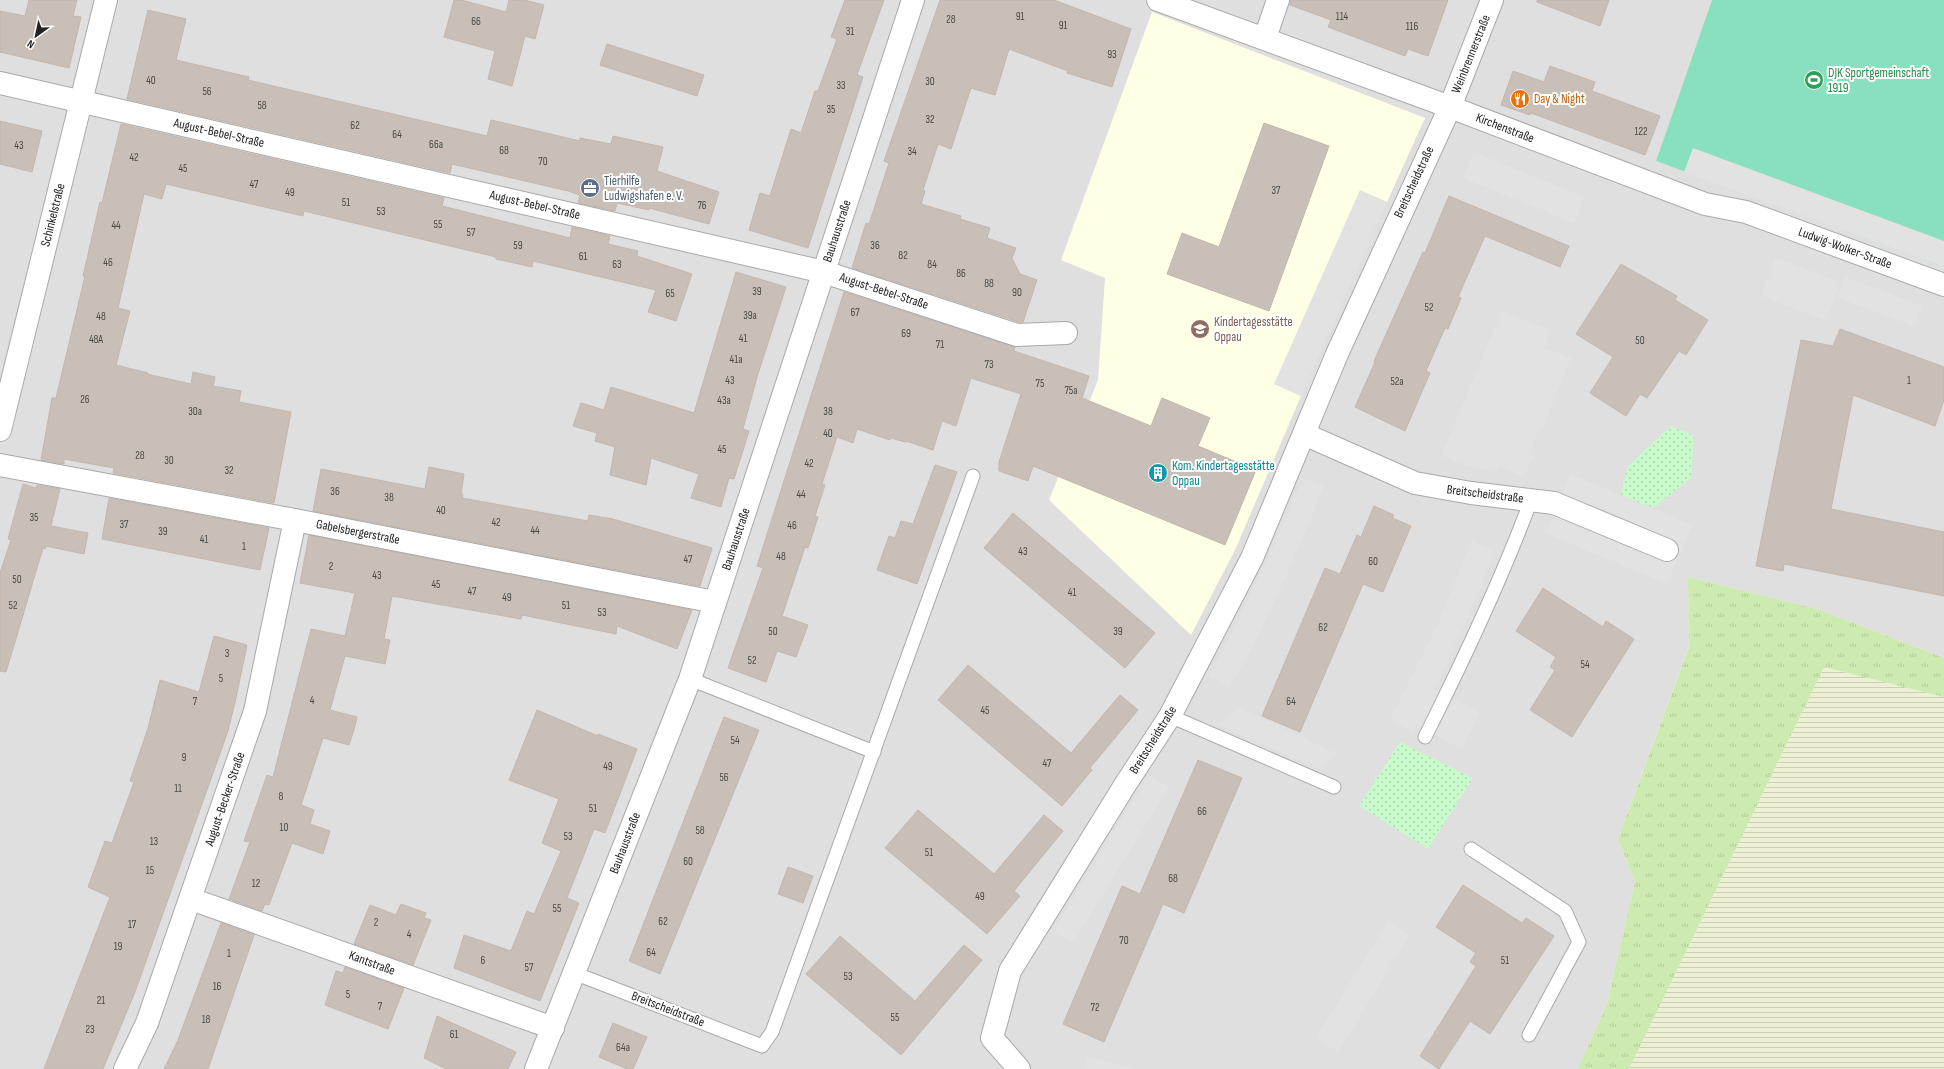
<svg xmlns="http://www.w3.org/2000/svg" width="1944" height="1069" font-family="'Sofia Sans Condensed',sans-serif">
	<defs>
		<pattern id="farmland-rules" width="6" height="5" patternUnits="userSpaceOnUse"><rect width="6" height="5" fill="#eef0d5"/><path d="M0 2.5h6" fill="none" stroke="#ccceb7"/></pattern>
		<pattern id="grass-tufts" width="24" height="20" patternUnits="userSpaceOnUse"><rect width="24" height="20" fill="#cdebb0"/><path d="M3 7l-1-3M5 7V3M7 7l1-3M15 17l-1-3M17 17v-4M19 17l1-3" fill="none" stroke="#b0c997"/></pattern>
		<pattern id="park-dots" width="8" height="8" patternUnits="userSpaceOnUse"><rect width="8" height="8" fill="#c8facc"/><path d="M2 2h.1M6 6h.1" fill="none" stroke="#acd6af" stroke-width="1.8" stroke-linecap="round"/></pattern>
	</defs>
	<rect width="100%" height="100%" fill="#f2efe9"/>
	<!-- residential -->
	<path fill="#e0dfdf" d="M0,0h1712l-56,161 288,106v391l-124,-48 -132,-33 1,69 -71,193 17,43 -28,122 -29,65h-1578z"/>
	<!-- education -->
	<path fill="#ffffe5" d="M1152,12l273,106 -38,84 -27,-11 -85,193 26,12 -66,154 -44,85 -142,-135 49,-120 7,-102 -44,-18z"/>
	<!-- farmland -->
	<path fill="url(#farmland-rules)" d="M1824,667l120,30v372h-315z"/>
	<!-- grass -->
	<path fill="url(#grass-tufts)" d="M1688,577l132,33 124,48v39l-120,-30 -195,402h-51l29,-65 28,-122 -17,-43 71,-192z"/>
	<!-- park -->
	<g fill="url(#park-dots)">
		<path d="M1671,426l23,10 -3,42 -38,30 -33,-13 8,-29z"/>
		<path d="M1400,742l73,36 -45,71 -69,-43z"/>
	</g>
	<!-- pitch -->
	<path fill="#88e0be" d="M1712,0h232v267l-288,-106z"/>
	<!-- parking -->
	<g fill="#e2e2e2">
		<path d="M1693,148l251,93v26l-260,-95z"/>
		<path d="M1474,152l110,45 -10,26 -111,-45z"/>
		<path d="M1360,190l27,12 -86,194 -27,-12z"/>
		<path d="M1775,258l66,24 -15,39 -65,-25z"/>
		<path d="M1845,277l78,29 -8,21 -78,-30z"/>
		<path d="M1502,311l48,19 -6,18 27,10 -29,72 -3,-1 -9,24 5,2 -12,22 -24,-11 -3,6 -34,-8 -21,-8z"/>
		<path d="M1570,474l122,51 -25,59 -122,-51z"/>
		<path d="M1303,478l21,8 -29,71 -46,97 -20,33 -20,-11 21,-39 43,-90z"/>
		<path d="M1471,541l24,10 -30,74 -31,64 46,23 -18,37 -46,-23 -3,6 -23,-12 48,-96z"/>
		<path d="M1240,708l98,46 -19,15 -102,-44z"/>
		<path d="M1149,775l20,12 -96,156 -20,-12z"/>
		<path d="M1388,921l22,14 -72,117 -22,-14z"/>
		<path d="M1087,1056l49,13h-52z"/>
	</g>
	<!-- building -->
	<g fill="#c7bfb8" stroke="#c4b6ab">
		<path d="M29,0h48l-4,16 8,1 -12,51 -69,-16v-41l25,5z"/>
		<path d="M454,0h7l45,12 3,-12h15l20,5 -9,34 -10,-3 -13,50 -24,-7 7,-28 -51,-14z"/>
		<path d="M845,0h39l-27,75 6,2 -55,171 -59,-18 11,-37 10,3 21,-67 10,4 14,-42h3l19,-52 -6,-2z"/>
		<path d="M940,0h114l77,29 -19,58 -45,-14 1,-2 -59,-22 -14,46 -24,-7 -20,61 -13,-5 -15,46 2,1 -4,13 40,12 -1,3 30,9 -3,10 29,10 -4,10 8,16 17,6 -14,42h-4l-167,-54 14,-45 3,1 20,-61 -5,-2z"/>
		<path d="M1290,0h158l-20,56 -20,-7 -3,7 -77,-29 3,-7 -41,-15z"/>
		<path d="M1537,0h72l-9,26 -63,-24z"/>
		<path d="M148,10l38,9 -10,41 73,17 -1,3 239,56 4,-16 89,21v-3l31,6 2,-8 50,11 -6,24 62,21 -10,32 -60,-16v2l-32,-7 -2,8 -37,-8 2,-8 -12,-4 -116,-27 -2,9 -323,-74z"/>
		<path d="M607,44l97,31 -7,21 -97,-31z"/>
		<path d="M1550,66l45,16 -3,9 68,25 -15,39 -114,-42 -1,2 -29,-10 12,-34 31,11z"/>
		<path d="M0,121l42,10 -10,41 -32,-8z"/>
		<path d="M1264,123l65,23 -60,165 -102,-37 15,-41 37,14z"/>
		<path d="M121,124l323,74 -2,8 128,32 2,-11 38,9 -2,8 30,7 -1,5 55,18 -16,47 -28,-9 8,-22 -123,-29 -1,6 -36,-8v-2l-192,-46 -1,5 -137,-32 -4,15 -18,-5 -26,114 12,3 -14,54 32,8 -1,1 44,10 2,-12 22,5 -2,9 28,5 -2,11 52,10 -17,91 -161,-30 1,-5 -50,-9v5l-23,-4 11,-62h4l29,-122h-2l17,-74 2,1z"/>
		<path d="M1449,196l120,50 -9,21 -75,-31 -27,61 3,1 -13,31 -3,-1 -19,43 4,2 -25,58 -50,-24 20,-45 -1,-1 49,-109 2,1z"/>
		<path d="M1621,264l56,32 -2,4 33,20 -22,35 -7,-4 -32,47 -7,-4 -14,22 -36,-23 23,-36 -37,-23z"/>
		<path d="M736,272l50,15 -29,90 -14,52 6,2 -15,48 -5,-1 -8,29 -30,-9 8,-24 -48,-16 -5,27 -36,-10 5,-28 -20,-6 2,-8 -24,-7 8,-23 23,7 7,-23 83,26z"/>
		<path d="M844,292l171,55 -1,4 75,25 -7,22 69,28 11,-28 48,20 -12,28 58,24 -31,75 -192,-79 -5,15 -29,-10v-9l22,-68 -50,-16 -15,48 -14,-5 -9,29 -27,-9 -1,1 -14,-4 -1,2 -33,-11 -4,14 -16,-6 -15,47 3,1 -10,31 3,1 -10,31 -3,-1 -23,69 26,9 -12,32 -19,-6 -11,31 -38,-14 35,-100 -6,-2z"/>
		<path d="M1840,329l104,38v33l-9,26 -82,-31 -22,114 113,23v64l-160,-32 -1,7 -27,-5 45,-226 32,6z"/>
		<path d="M935,465l22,7 -40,112 -40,-14 12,-34 6,2 6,-17 12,3z"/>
		<path d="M429,467l35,7 -3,20h2l-1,4 126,23 1,-6 24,4 99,29 -12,38 -387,-75 8,-42 104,20z"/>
		<path d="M23,484l13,4 1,-3 23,4 -9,37 37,7 -4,21 -38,-8 -1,3 -2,-1 -37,124 -6,-1v-98l11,-33 -3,-1z"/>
		<path d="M109,498l160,30 -9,42 -158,-31z"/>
		<path d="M1374,506l20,9 -2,3 19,8 -28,66 -20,-8 -63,148 -38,-16 63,-148 15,6 17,-39 4,2z"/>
		<path d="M1013,513l142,120 -30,35 -141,-120z"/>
		<path d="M309,535l383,75 -15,39 -60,-23 -1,8 -94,-19 -1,4 -129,-23 -8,43 6,1 -5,24 -40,-8 -15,54 27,7 -3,13 -5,15 -26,-7 -22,67 13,5 -4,14 20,7 -7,23 -31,-11 -23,62 -4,-1 -3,7 -33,-12 21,-57 -6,-1 23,-66 6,2 38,-148 34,7 10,-43 -55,-10z"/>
		<path d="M1543,588l60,39 3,-6 28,18 -62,98 -42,-27 25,-40 -5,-3 6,-10 -40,-26z"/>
		<path d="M214,636l33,9 -11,53 -8,33 -93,261 -32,77h-59l66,-172 -22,-10 17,-46 7,2 22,-61 -4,-1 18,-53 12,-48 39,12z"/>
		<path d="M968,665l103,88 49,-58 18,15 -48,58 2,2 -30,36 -124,-106z"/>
		<path d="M537,710l61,26v-2l39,15 -32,84 -11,-4 -27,69 12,5 -39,98 -86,-33 10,-33 47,16 16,-40 7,3 27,-63 -19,-8 17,-44 -50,-19z"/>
		<path d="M724,717l35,13 -99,244 -31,-13z"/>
		<path d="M1198,760l44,18 -58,135 -21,-9 -59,138 -41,-18 59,-138 18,8z"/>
		<path d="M918,810l76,64 50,-59 19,16 -49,60 6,5 -33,38 -102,-86z"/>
		<path d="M788,867l25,9 -10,27 -25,-9z"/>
		<path d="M1463,885l59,38 4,-5 28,18 -64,98 -20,-13 -31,48 -19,-13 56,-90 -6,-4 6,-9 -40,-26z"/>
		<path d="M401,904l25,9 -2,5 7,2 -18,45 -59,-21 16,-39 26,10z"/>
		<path d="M221,923l33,12 -46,134h-44l14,-29z"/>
		<path d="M840,936l75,65 49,-56 18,15 -81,95 -95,-81z"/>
		<path d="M345,967l59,21 -16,41 -63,-24 11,-34 7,2z"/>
		<path d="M437,1016l79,36 -8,17h-62l-22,-11z"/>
		<path d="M613,1023l34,14 -14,32h-6l-28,-12z"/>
	</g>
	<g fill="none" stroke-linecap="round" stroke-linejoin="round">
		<!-- service casing -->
		<g stroke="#a9a9a9" stroke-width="15">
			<g id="service">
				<path d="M690,679l184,73"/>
				<path d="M1170,716l164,71"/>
				<path d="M1425,737c39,-78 76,-156 106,-237"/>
				<path d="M1471,849l94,62 14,31 -50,93"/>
				<path d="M574,973l188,73 10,-14 201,-556"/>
			</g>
		</g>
		<!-- minor casing -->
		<g stroke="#a9a9a9" stroke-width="24">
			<g id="minor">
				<path d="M1158,0l292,107 255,97 41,8 198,73"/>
				<path d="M1265,38l13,-38"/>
				<path d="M0,83l824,189 193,63 49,-2"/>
				<path d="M0,430l106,-430"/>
				<path d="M1304,434l111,49 56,10 83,10 113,47"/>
				<path d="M0,465l295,55 420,82"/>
				<path d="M191,899l362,129"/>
				<path d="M125,1069l22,-46 108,-312 40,-191"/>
				<path d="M536,1069l154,-390 223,-679"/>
				<path d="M1019,1069l-27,-31 18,-67 115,-186 45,-69 82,-158 85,-204 113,-247 42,-107"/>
			</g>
		</g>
		<!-- service -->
		<use href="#service" stroke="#fff" stroke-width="13"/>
		<!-- minor -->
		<use href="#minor" stroke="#fff" stroke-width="22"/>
	</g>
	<!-- icons -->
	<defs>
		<g id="stadium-disc" transform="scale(1)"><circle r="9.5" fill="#2e9e5b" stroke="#fff"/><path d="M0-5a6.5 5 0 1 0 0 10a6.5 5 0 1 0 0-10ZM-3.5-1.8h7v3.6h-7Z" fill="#fff"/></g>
		<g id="restaurant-disc" transform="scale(1)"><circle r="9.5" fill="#e8710a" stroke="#fff"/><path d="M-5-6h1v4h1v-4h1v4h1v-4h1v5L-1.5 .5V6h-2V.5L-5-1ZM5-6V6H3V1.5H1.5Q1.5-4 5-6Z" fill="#fff"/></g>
		<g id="office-disc" transform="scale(1)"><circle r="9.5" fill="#5c6f8a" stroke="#fff"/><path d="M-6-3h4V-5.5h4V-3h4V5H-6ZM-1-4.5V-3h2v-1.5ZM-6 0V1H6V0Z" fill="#fff"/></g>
		<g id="school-disc" transform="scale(1)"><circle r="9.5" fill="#8d6e63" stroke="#fff"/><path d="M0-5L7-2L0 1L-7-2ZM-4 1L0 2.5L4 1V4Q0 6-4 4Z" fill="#fff"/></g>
		<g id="building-disc" transform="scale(1)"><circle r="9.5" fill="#0f9aa8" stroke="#fff"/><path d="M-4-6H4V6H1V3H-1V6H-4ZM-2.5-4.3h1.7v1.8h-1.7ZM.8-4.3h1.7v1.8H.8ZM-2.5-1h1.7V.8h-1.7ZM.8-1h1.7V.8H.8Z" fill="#fff"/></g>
	</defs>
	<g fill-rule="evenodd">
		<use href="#stadium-disc" x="1814" y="80"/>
		<use href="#restaurant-disc" x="1520" y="99"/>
		<use href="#office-disc" x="590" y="188"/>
		<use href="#school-disc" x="1200" y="329"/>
		<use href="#building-disc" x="1158" y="473"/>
	</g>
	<g text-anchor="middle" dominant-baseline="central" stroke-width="4" stroke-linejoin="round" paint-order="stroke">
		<!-- number labels -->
		<g font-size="11" fill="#4b4948">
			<text x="1020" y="16">91</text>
			<text x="1342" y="16">114</text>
			<text x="951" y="19">28</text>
			<text x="476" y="21">66</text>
			<text x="1063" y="25">91</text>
			<text x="1412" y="26">116</text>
			<text x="850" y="31">31</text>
			<text x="1112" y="54">93</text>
			<text x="151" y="80">40</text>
			<text x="930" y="81">30</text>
			<text x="841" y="85">33</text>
			<text x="207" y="91">56</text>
			<text x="262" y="105">58</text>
			<text x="831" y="109">35</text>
			<text x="930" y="119">32</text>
			<text x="355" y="125">62</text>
			<text x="1641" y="131">122</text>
			<text x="397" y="134">64</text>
			<text x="436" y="144">66a</text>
			<text x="19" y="145">43</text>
			<text x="504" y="150">68</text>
			<text x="912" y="151">34</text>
			<text x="134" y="157">42</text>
			<text x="543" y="161">70</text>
			<text x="183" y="168">45</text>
			<text x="254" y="184">47</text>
			<text x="1276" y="190">37</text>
			<text x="290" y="192">49</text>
			<text x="346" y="202">51</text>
			<text x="702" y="205">76</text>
			<text x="381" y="211">53</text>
			<text x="438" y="224">55</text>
			<text x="116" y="225">44</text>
			<text x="471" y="232">57</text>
			<text x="518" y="245">59</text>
			<text x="875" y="245">36</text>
			<text x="903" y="255">82</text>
			<text x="583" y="256">61</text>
			<text x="108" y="262">46</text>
			<text x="617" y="264">63</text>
			<text x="932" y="264">84</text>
			<text x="961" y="273">86</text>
			<text x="989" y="283">88</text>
			<text x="757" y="291">39</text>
			<text x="1017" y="292">90</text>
			<text x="670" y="293">65</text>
			<text x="1429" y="307">52</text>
			<text x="855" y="312">67</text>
			<text x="750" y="315">39a</text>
			<text x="101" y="316">48</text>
			<text x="906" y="333">69</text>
			<text x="743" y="338">41</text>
			<text x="96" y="339">48A</text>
			<text x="1640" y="340">50</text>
			<text x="940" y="344">71</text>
			<text x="736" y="359">41a</text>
			<text x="989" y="364">73</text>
			<text x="730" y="380">43</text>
			<text x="1909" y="380">1</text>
			<text x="1397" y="381">52a</text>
			<text x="1040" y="383">75</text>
			<text x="1071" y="390">75a</text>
			<text x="85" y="399">26</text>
			<text x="724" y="400">43a</text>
			<text x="195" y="411">30a</text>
			<text x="828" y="411">38</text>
			<text x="828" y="433">40</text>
			<text x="722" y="449">45</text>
			<text x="140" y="455">28</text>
			<text x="169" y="460">30</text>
			<text x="809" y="463">42</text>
			<text x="229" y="470">32</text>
			<text x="335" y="491">36</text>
			<text x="801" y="494">44</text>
			<text x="389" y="497">38</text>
			<text x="441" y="510">40</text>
			<text x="34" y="517">35</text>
			<text x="496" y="522">42</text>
			<text x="124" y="524">37</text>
			<text x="792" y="525">46</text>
			<text x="535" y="530">44</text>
			<text x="163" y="531">39</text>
			<text x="204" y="539">41</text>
			<text x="244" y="546">1</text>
			<text x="1023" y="551">43</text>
			<text x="781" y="556">48</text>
			<text x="688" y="559">47</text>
			<text x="1373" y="561">60</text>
			<text x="331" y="566">2</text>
			<text x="377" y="575">43</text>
			<text x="17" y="579">50</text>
			<text x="436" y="584">45</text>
			<text x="472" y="591">47</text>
			<text x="1072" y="592">41</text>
			<text x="507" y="597">49</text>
			<text x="13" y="605">52</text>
			<text x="566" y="605">51</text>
			<text x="602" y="612">53</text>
			<text x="1323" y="627">62</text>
			<text x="773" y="631">50</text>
			<text x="1118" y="631">39</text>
			<text x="227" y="653">3</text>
			<text x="752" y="660">52</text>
			<text x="1585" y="664">54</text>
			<text x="221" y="678">5</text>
			<text x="312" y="700">4</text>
			<text x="195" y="701">7</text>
			<text x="1291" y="701">64</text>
			<text x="985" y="710">45</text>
			<text x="735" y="740">54</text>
			<text x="184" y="757">9</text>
			<text x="1047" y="763">47</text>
			<text x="608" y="766">49</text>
			<text x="724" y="777">56</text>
			<text x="178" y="788">11</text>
			<text x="281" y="796">8</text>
			<text x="593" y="808">51</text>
			<text x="1202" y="811">66</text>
			<text x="284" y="827">10</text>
			<text x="700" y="830">58</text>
			<text x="568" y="836">53</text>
			<text x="154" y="841">13</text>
			<text x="929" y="852">51</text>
			<text x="688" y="861">60</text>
			<text x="150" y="870">15</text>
			<text x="1173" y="878">68</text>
			<text x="256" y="883">12</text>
			<text x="980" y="896">49</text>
			<text x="557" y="908">55</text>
			<text x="663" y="921">62</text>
			<text x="376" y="922">2</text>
			<text x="132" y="924">17</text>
			<text x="409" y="934">4</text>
			<text x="1124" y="940">70</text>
			<text x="118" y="946">19</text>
			<text x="651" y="952">64</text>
			<text x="229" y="953">1</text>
			<text x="483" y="960">6</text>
			<text x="1505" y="960">51</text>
			<text x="529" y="967">57</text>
			<text x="848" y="976">53</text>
			<text x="217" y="986">16</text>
			<text x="348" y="994">5</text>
			<text x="101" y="1000">21</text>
			<text x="380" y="1006">7</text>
			<text x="1095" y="1007">72</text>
			<text x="895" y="1017">55</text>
			<text x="206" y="1019">18</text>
			<text x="90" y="1029">23</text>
			<text x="454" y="1034">61</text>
			<text x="623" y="1047">64a</text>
		</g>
		<!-- street labels -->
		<g font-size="13" fill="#222" stroke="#fff">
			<text transform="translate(1471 54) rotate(-68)">Weinbrennerstraße</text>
			<text transform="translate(1505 128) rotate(21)">Kirchenstraße</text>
			<text transform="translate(219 133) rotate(13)">August-Bebel-Straße</text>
			<text transform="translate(1414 182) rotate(-65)">Breitscheidstraße</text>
			<text transform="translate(535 205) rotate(13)">August-Bebel-Straße</text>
			<text transform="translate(53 215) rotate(-76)">Schinkelstraße</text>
			<text transform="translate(837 231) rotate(-72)">Bauhausstraße</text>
			<text transform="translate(1845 248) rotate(20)">Ludwig-Wolker-Straße</text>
			<text transform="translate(884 291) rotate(18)">August-Bebel-Straße</text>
			<text transform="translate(1485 494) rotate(7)">Breitscheidstraße</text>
			<text transform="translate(358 532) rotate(11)">Gabelsbergerstraße</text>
			<text transform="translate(736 539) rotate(-72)">Bauhausstraße</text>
			<text transform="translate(1153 740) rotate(-58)">Breitscheidstraße</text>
			<text transform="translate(225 799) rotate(-71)">August-Becker-Straße</text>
			<text transform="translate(625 843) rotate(-69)">Bauhausstraße</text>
			<text transform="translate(372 963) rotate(20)">Kantstraße</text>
			<text transform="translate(668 1009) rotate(21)">Breitscheidstraße</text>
		</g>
		<!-- leisure labels -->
		<g font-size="13" fill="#27864d" stroke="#fff" text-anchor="start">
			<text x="1828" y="73">DJK Sportgemeinschaft<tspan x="1828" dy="15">1919</tspan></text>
		</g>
		<!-- food labels -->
		<g font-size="13" fill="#c56008" stroke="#fff" text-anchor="start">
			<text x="1534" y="99">Day &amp; Night</text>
		</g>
		<!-- service labels -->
		<g font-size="13" fill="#4e5e75" stroke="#fff" text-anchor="start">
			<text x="604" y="181">Tierhilfe<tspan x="604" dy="15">Ludwigshafen e. V.</tspan></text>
		</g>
		<!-- education labels -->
		<g font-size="13" fill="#785e54" stroke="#fff" text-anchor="start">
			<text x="1214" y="322">Kindertagesstätte<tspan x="1214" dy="15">Oppau</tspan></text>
		</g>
		<!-- culture labels -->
		<g font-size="13" fill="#0d838f" stroke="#fff" text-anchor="start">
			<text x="1172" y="466">Kom. Kindertagesstätte<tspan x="1172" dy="15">Oppau</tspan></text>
		</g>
	</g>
	<!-- north arrow -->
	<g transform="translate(36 36) rotate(213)" stroke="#ffffff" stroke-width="3" paint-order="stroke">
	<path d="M0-3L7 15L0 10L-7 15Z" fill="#222222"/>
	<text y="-6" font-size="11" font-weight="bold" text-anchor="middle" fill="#222222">N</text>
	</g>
</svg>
